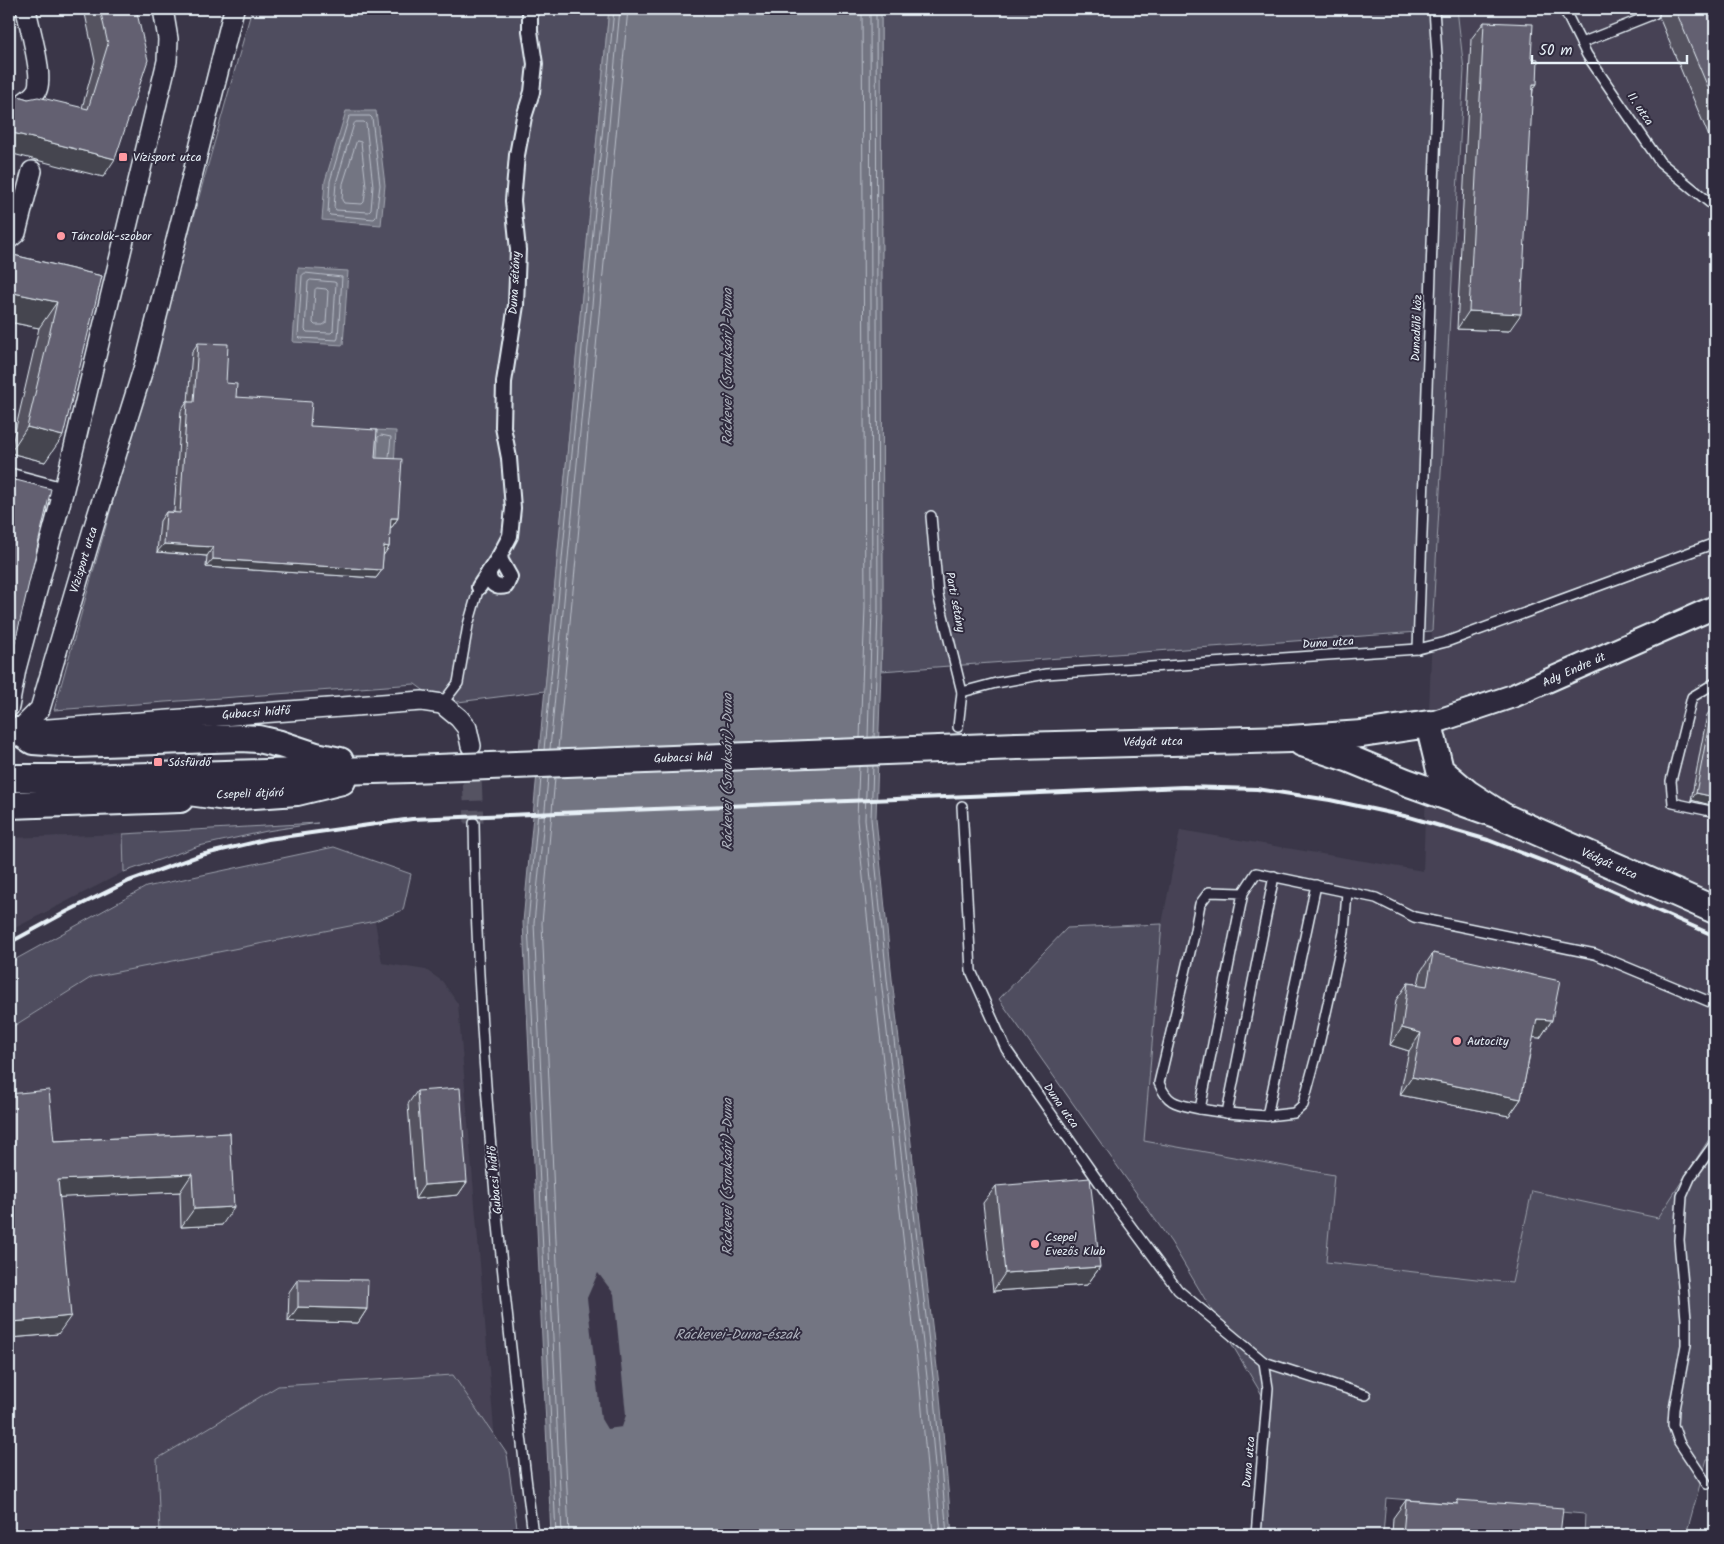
<svg xmlns="http://www.w3.org/2000/svg" width="1724" height="1544" font-family="Kalam,sans-serif">
	<rect width="100%" height="100%" fill="#3a3648"/>
	<filter id="ink" filterUnits="userSpaceOnUse"><feTurbulence type="fractalNoise" baseFrequency=".02" numOctaves="2"/><feDisplacementMap in="SourceGraphic" scale="10" xChannelSelector="R" yChannelSelector="G"/><feConvolveMatrix kernelMatrix="1 2 1 2 8 2 1 2 1" color-interpolation-filters="sRGB"/></filter>
	<g filter="url(#ink)">
		<!-- built -->
		<g fill="#464354">
			<path d="M1457,9h258v1121l-57,88 -126,-27 -20,92 -187,-21 -181,-121 18,-217 18,-94 243,41 9,-240 32,-561z"/>
			<path d="M123,834l1,38 -115,59v-93z"/>
			<path d="M375,921l7,42 44,7 16,11 16,23 45,531h-494v-506l83,-52z"/>
		</g>
		<!-- green -->
		<g fill="#504e5f" stroke="#9ca0ac">
			<path d="M252,9h357l-64,682 -103,13 -27,-20 -361,26z"/>
			<path d="M881,9h576l7,61 -32,561 -551,40 2,-62z"/>
			<path d="M318,823l-51,8 -68,15 -75,26 -1,-38z"/>
			<path d="M334,847l77,27 -8,36 -28,11 -283,56 -83,52v-66l137,-76z"/>
			<path d="M1162,924l-18,217 190,34 -8,87 186,21 20,-92 126,27 57,-88v329h-8l-21,76h-102l1,-21 -199,-16 -3,37h-122l7,-130 -97,-163 -172,-243 68,-71z"/>
			<path d="M453,1375l54,79 11,81h-358l-3,-76 121,-73z"/>
		</g>
		<!-- water -->
		<g fill="#737482" stroke="#a2a6b1">
			<path d="M609,9h272l2,600 -7,209 16,161 47,406 13,150h-401l-28,-613z"/>
			<path d="M346,111h30l9,74 -4,40 -59,-5 3,-39z"/>
			<path d="M298,268l50,3 -5,74 -50,-3z"/>
			<path d="M374,430l22,1 -2,35 -23,-2z"/>
		</g>
		<!-- pier -->
		<path fill="#3a3648" d="M598,1273l16,21 12,121 -4,12 -15,2 -6,-10 -14,-121z"/>
		<g fill="none" stroke-linecap="round" stroke-linejoin="round">
			<!-- shore -->
			<g stroke="#b9bfc9" stroke-width="1">
				<path d="M351,116h19l2,2 8,67 -4,32 -2,2 -44,-4 -2,-2 2,-32 19,-64z"/>
				<path d="M356,122h8l2,2 7,62 -2,24 -2,2 -33,-2 -2,-3 2,-24 18,-59z"/>
				<path d="M357,141l4,1 5,44 -2,16 -2,2 -18,-1 -2,-3 1,-16z"/>
				<path d="M305,273l37,4 -4,61 -1,2 -37,-2 -2,-2 4,-60z"/>
				<path d="M311,280l23,2 2,1 -3,48 -2,2 -24,-1 -2,-2 3,-48z"/>
				<path d="M317,288l9,1 2,2 -2,32 -3,2h-8l-2,-2 2,-33z"/>
				<path d="M377,457l1,-20 3,-2 10,2 -2,20"/>
				<path d="M868,737l4,-129 -2,-599"/>
				<path d="M874,737l4,-128 -2,-600"/>
				<path d="M860,738l5,-130 -3,-599"/>
				<path d="M550,749l70,-740"/>
				<path d="M558,749l70,-740"/>
				<path d="M544,750l70,-741"/>
				<path d="M859,766l-2,54 17,161 46,406 13,148"/>
				<path d="M867,766l-2,53 16,161 47,406 13,149"/>
				<path d="M873,766l-2,53 16,160 47,407 13,149"/>
				<path d="M541,778l-13,145 28,612"/>
				<path d="M548,778l-14,145 28,612"/>
				<path d="M555,778l-13,145 27,612"/>
			</g>
			<!-- minor-tunnel -->
			<path stroke="#545262" stroke-width="19" stroke-dasharray="19 9" stroke-linecap="butt" d="M471,754l3,69"/>
			<!-- service casing -->
			<g stroke="#e8f1f8" stroke-width="12">
				<g id="service">
					<path d="M1564,9l23,46 73,107 55,45"/>
					<path d="M1581,43l73,-29"/>
					<path d="M931,516l7,79 24,97 -4,35"/>
					<path d="M1418,649l20,-579 -4,-61"/>
					<path d="M1715,683l-23,14 -21,84 2,22 42,9"/>
					<path d="M962,692l34,-9 50,-9 372,-25 28,-7 269,-99"/>
					<path d="M442,704l16,-21 10,-58 11,-38"/>
					<path d="M962,806l9,165 35,78 104,149 68,92 86,72 102,33"/>
					<path d="M474,823c3,238 30,476 59,712"/>
					<path d="M1243,893l-34,-1 -9,12 -6,31 -35,148c9,22 19,21 41,26l43,-216 13,-20 120,25 38,19 181,37 120,50"/>
					<path d="M1200,1109l27,4 40,3 27,-3 9,-8 14,-52 27,-121 3,-40"/>
					<path d="M1227,1113l47,-237"/>
					<path d="M1267,1116l49,-231"/>
					<path d="M1707,1484l-28,-42 -6,-17 1,-16 12,-64v-26l-7,-79 3,-44 8,-18 25,-35"/>
					<path d="M1256,1535l12,-147 -4,-26"/>
				</g>
			</g>
			<!-- pedestrian casing -->
			<g stroke="#e8f1f8" stroke-width="18">
				<g id="pedestrian">
					<path d="M489,572c-1,11 7,17 17,14l4,-9 -9,-16 -1,-6"/>
					<path d="M479,587l21,-32 10,-19 3,-28 -4,-50 -6,-31 1,-45 12,-77 2,-55 -5,-49 4,-46 7,-38 8,-25 3,-28 -5,-33v-22"/>
				</g>
			</g>
			<!-- minor casing -->
			<g stroke="#e8f1f8" stroke-width="22">
				<g id="minor">
					<path d="M9,103l10,3c6,-4 14,-9 18,-16 7,-15 -8,-64 -11,-81"/>
					<path d="M9,239l7,-6 16,-62"/>
					<path d="M9,478l45,12"/>
					<path d="M9,707l7,-38 47,-176 104,-432 1,-22 -5,-30"/>
					<path d="M18,731l22,-22 54,-183 52,-166 88,-351"/>
					<path d="M22,731l400,-30 20,3 17,14 8,10 4,18"/>
				</g>
			</g>
			<!-- tertiary casing -->
			<g stroke="#e8f1f8" stroke-width="26">
				<path id="tertiary" d="M1429,724l84,-28 202,-89"/>
			</g>
			<!-- secondary casing -->
			<g stroke="#e8f1f8" stroke-width="30">
				<g id="secondary">
					<path d="M9,731h9l15,10 42,3 166,-6 17,1 22,5 36,12 24,5"/>
					<path d="M1302,743l48,16 56,23 98,35 211,93"/>
					<path d="M1017,746l273,-7 72,-5 67,-10 11,46 27,23 37,24"/>
					<path d="M9,778h69l332,-9"/>
					<path d="M159,788l67,9 71,-5 45,-11"/>
					<path d="M9,805l171,-6"/>
				</g>
			</g>
			<!-- service -->
			<use href="#service" stroke="#2f2a3d" stroke-width="9"/>
			<!-- pedestrian -->
			<use href="#pedestrian" stroke="#2f2a3d" stroke-width="14"/>
			<!-- minor -->
			<use href="#minor" stroke="#2f2a3d" stroke-width="19"/>
			<!-- tertiary -->
			<use href="#tertiary" stroke="#2f2a3d" stroke-width="22"/>
			<!-- secondary -->
			<use href="#secondary" stroke="#2f2a3d" stroke-width="26"/>
			<!-- rail -->
			<path stroke="#e8f1f8" stroke-width="4" d="M9,943l59,-32 61,-30 72,-26 67,-16 144,-20 772,-32 73,2 73,11 79,17 79,23 73,28 154,68"/>
			<!-- secondary-bridge casing -->
			<g stroke="#e8f1f8" stroke-width="30" stroke-linecap="butt">
				<path id="secondary-bridge" d="M410,769l607,-23"/>
			</g>
			<!-- secondary-bridge -->
			<use href="#secondary-bridge" stroke="#2f2a3d" stroke-width="26"/>
		</g>
		<!-- wall -->
		<g fill="#555361" stroke="#e8f1f8">
			<path d="M84,9h52l-33,168 -85,-81 10,3 54,9 13,-47z"/>
			<path d="M1656,9h59v142l-56,-134 1,-6z"/>
			<path d="M1484,22l47,36 2,32 -24,241 -52,-2 14,-290z"/>
			<path d="M9,254l93,22 -57,186 -35,-9 29,-125 -30,-6z"/>
			<path d="M198,343l38,54 74,29 65,32 23,60 -6,9h-2l-1,20 -6,8 -1,15 -6,8 -170,-11 1,-11 -50,-4 3,-31 6,-9h8l7,-101 6,-9h1l4,-50z"/>
			<path d="M12,479l-3,189v-184z"/>
			<path d="M1712,708h3v98l-24,-6 16,-85z"/>
			<path d="M1715,851v17l-6,-3z"/>
			<path d="M1433,953l119,67 -12,18 -7,-1 -12,62 -12,17 -109,-21 9,-44 -19,-6 6,-45 12,-17 10,1 3,-13z"/>
			<path d="M417,1091l50,91 -9,13 -43,4 -7,-95z"/>
			<path d="M9,1094l45,47 176,-8 -8,92 -41,2 -1,-35 -121,5 -1,137 -49,4z"/>
			<path d="M996,1186l104,81 -13,18 -94,6 -10,-88z"/>
			<path d="M298,1279l69,30 -9,14 -70,-2 1,-29z"/>
			<path d="M1406,1500l50,4 2,-4 102,35h-168l1,-17z"/>
		</g>
		<!-- shaded-wall -->
		<g fill="#45444f" stroke="#e8f1f8">
			<path d="M1533,84h4l-13,18z"/>
			<path d="M9,132l106,27 -12,18 -94,-24z"/>
			<path d="M9,292l48,10 -18,26 -30,-6z"/>
			<path d="M1469,311l52,3 -12,17 -52,-2z"/>
			<path d="M27,427l36,9 -18,26 -35,-9z"/>
			<path d="M391,518h7l-6,9h-7z"/>
			<path d="M164,544l49,3 -6,9 -50,-4z"/>
			<path d="M384,546l5,1 -6,9z"/>
			<path d="M213,559l169,11 -6,8 -170,-11z"/>
			<path d="M1696,793l19,4v9l-24,-6z"/>
			<path d="M1537,1019l15,1 -12,18 -15,-1z"/>
			<path d="M1402,1028l19,5 -12,18 -19,-6z"/>
			<path d="M1412,1077l109,22 -12,17 -109,-21z"/>
			<path d="M192,1174l-12,18 -135,6 13,-18z"/>
			<path d="M467,1182l-9,13 -43,4 9,-14z"/>
			<path d="M234,1207l-12,18 -41,2 13,-18z"/>
			<path d="M1100,1267l-13,18 -94,6 12,-18z"/>
			<path d="M298,1307l69,2 -9,14 -70,-2z"/>
			<path d="M71,1316l-13,18 -49,4v-10l4,-6z"/>
		</g>
		<!-- building -->
		<g fill="#636171" stroke="#e8f1f8">
			<path d="M100,9h36l12,51 -33,99 -106,-27v-42l3,1 6,5 10,3 10,-2 50,12 20,-65z"/>
			<path d="M1675,9h40v95z"/>
			<path d="M1484,22l49,2 -2,34 7,1 -1,25h-4l-12,230 -52,-3z"/>
			<path d="M9,254l93,22 -39,160 -36,-9 30,-125 -48,-10z"/>
			<path d="M198,343l30,1 -2,39 11,1 -1,13 76,5 -2,24 67,4 -2,28 27,1 -4,59h-7l-2,29 -5,-1 -2,24 -169,-11v-12l-49,-3 2,-32 14,1 7,-111h7z"/>
			<path d="M12,479l39,10 -42,179v-175z"/>
			<path d="M1712,708h3v89l-19,-4z"/>
			<path d="M1715,853v9l-3,-2z"/>
			<path d="M1433,953l127,28 -8,39 -15,-1 -16,80 -109,-22 9,-44 -19,-5 6,-45 19,3z"/>
			<path d="M460,1088l7,94 -43,3 -7,-94z"/>
			<path d="M49,1090l5,51 176,-8 4,74 -40,2 -2,-35 -134,6 13,136 -58,6 -4,-46v-182z"/>
			<path d="M1090,1178l10,89 -95,6 -9,-87z"/>
			<path d="M298,1279l70,1 -1,29 -69,-2z"/>
			<path d="M1406,1500l52,4v-4l105,8 -3,27h-157z"/>
		</g>
	</g>
	<!-- markers -->
	<g fill="#ff9aa2" stroke="#2f2a3d" stroke-width="2">
		<rect x="118" y="152" width="10" height="10" rx="2.5"/>
		<circle cx="61" cy="236" r="5"/>
		<rect x="153" y="757" width="10" height="10" rx="2.5"/>
		<circle cx="1457" cy="1041" r="5"/>
		<circle cx="1035" cy="1244" r="5"/>
	</g>
	<g text-anchor="middle" dominant-baseline="central" stroke-width="4" stroke-linejoin="round" paint-order="stroke">
		<!-- street labels -->
		<g font-size="12" fill="#e8f1f8" stroke="#2f2a3d">
			<text transform="translate(1640 109) rotate(56)">II. utca</text>
			<text transform="translate(515 283) rotate(-87)">Duna sétány</text>
			<text transform="translate(1417 328) rotate(-88)">Dunadűlő köz</text>
			<text transform="translate(84 560) rotate(-73)">Vízisport utca</text>
			<text transform="translate(955 602) rotate(79)">Parti sétány</text>
			<text transform="translate(1328 643) rotate(-4)">Duna utca</text>
			<text transform="translate(1574 670) rotate(-24)">Ady Endre út</text>
			<text transform="translate(256 713) rotate(-4)">Gubacsi hídfő</text>
			<text transform="translate(1153 742) rotate(-1)">Védgát utca</text>
			<text transform="translate(683 758) rotate(-2)">Gubacsi híd</text>
			<text transform="translate(250 794) rotate(-2)">Csepeli átjáró</text>
			<text transform="translate(1609 864) rotate(24)">Védgát utca</text>
			<text transform="translate(1061 1106) rotate(55)">Duna utca</text>
			<text transform="translate(495 1180) rotate(-95)">Gubacsi hídfő</text>
			<text transform="translate(1249 1462) rotate(-85)">Duna utca</text>
		</g>
		<!-- poi labels -->
		<g font-size="12" fill="#e8f1f8" stroke="#2f2a3d" text-anchor="start">
			<text x="133" y="157">Vízisport utca</text>
			<text x="71" y="236">Táncolók-szobor</text>
			<text x="168" y="762">Sósfürdő</text>
			<text x="1467" y="1041">Autocity</text>
			<text x="1045" y="1237">Csepel<tspan x="1045" dy="14">Evezős Klub</tspan></text>
		</g>
		<!-- water labels -->
		<g font-size="14" font-style="italic" fill="#aeb2bd" stroke="#2f2a3d">
			<text transform="translate(728 367) rotate(-90)">Ráckevei (Soroksári)-Duna</text>
			<text transform="translate(728 772) rotate(-90)">Ráckevei (Soroksári)-Duna</text>
			<text transform="translate(728 1177) rotate(-90)">Ráckevei (Soroksári)-Duna</text>
			<text x="737" y="1335">Ráckevei-Duna-észak</text>
		</g>
	</g>
	<!-- margin -->
	<rect width="1724" height="1544" fill="none" stroke="#2f2a3d" stroke-width="30"/>
	<rect x="15" y="15" width="1694" height="1514" fill="none" stroke="#e8f1f8" stroke-width="2" filter="url(#ink)"/>
	<!-- scale -->
	<path d="M1532 55v8h155v-8" fill="none" stroke="#e8f1f8" stroke-width="2.5"/>
	<text x="1539" y="55" font-size="15" fill="#e8f1f8" stroke="#2f2a3d" stroke-width="4" paint-order="stroke">50 m</text>
</svg>
